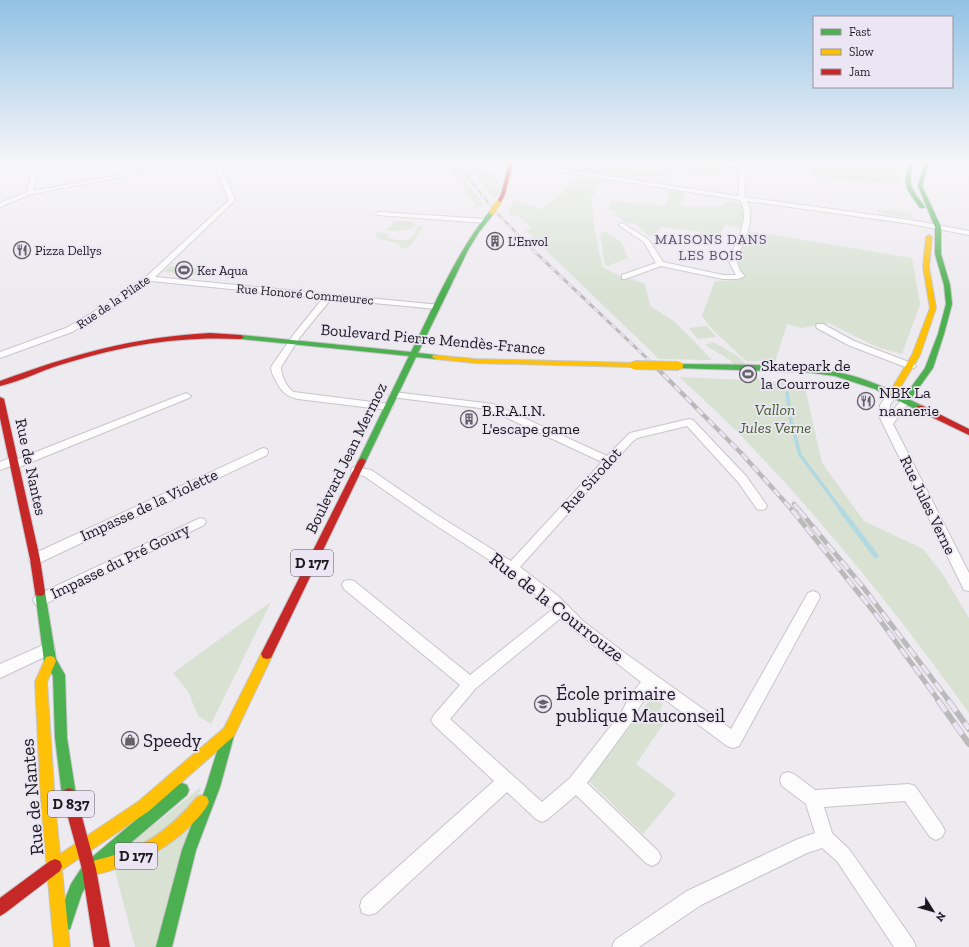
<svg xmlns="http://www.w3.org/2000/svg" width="969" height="947" font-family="'Zilla Slab',serif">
	<rect width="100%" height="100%" fill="#edeaf0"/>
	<!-- green -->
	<g fill="#d8e1d2">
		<path d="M445,163h9l28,39 4,3 -12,3 2,-3z"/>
		<path d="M466,163h3l12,10 12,1 8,14 -6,11h-1z"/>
		<path d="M534,163h77l8,4 22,3 1,1 23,1 3,3 -46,2z"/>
		<path d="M655,163h10v2l20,2 1,-4h4l-2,3c-10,5 -23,5 -34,2z"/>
		<path d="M696,163h42l-1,3h-6l-1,4 -54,2 18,-5z"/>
		<path d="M812,163h88l-3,11 1,11 -84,-8z"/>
		<path d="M578,178l23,3 -10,18 4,31 7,37 24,12h6l13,5 5,22 24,15 38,39 -53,-1 -134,-129 7,-2 -15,-13 -4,1 -5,-4 6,-12 29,9z"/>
		<path d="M668,190l18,3 -7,11 5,3h36l9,-6 12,3 2,3v14l-2,7 -16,-3 -8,17 -18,-3 1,-7 -38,-5 -12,10 -15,-13 -8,-1 -13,-9 3,-2 -9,-3 3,-8 55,5z"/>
		<path d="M878,209l34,4 1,5 -35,-5z"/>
		<path d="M394,221h17l5,4c-8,6 -21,8 -30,5z"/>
		<path d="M418,225l6,1 -13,19 -6,4 -6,-2v-3l-19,-5 -5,-4 3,-3 10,2v3c7,4 21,5 26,-2 2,-3 2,-6 4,-10z"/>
		<path d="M749,231l163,27 8,46 -18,50 -25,-7 -48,-24 -27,5 -15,-4 -12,38 -29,-1 -33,-31 -11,-14 13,-35 24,-1 5,-4 -6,-5 -1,-10z"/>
		<path d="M606,232l15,10 7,16 -20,8 -3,-1 -5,-32z"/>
		<path d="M170,266l35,3 -7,6 -35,-3z"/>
		<path d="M707,326l9,11 -18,2 -9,-11z"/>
		<path d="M713,342l26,15 21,24 44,2 18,80 42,58 59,28 19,24 27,45v95c-67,-94 -142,-188 -222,-271 -22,-23 -45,-44 -68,-65l68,3 -17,-20 -25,-15z"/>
		<path d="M271,602l-60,122 -13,-8 -10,-25 -15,-18z"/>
		<path d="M649,701h9l5,3 -3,6 8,7 -32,47 40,30 -33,40 -54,-53z"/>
		<path d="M201,787l-44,160h-22l-23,-88z"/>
	</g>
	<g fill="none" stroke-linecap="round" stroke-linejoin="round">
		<!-- stream-far1 -->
		<path stroke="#b2d8e1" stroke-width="3.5" d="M787,393l4,28 9,34 42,56"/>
		<!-- stream -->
		<path stroke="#b2d8e1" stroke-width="5" d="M841,510l35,46"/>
		<!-- street casing -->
		<g stroke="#c7c5ca" stroke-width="2">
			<g id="street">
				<path d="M78,163h11l-51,10 -5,18 151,-28h11l-164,31 -31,13v-4l27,-11 4,-18 3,-3z"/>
				<path d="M214,163h6l15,37 -80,77 285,28 1,2 -4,2 -106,-10 -31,38 -19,30c0,9 6,21 13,25l94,12 3,1 2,2 -2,2 -3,1 -90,-11c-13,-3 -17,-8 -23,-20 -2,-4 -4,-7 -4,-12l23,-33 29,-36 -172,-17 -33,24 -46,27 -72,26v-6l66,-24 46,-27 34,-24 83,-77z"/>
				<path d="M506,163h17l215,33 3,-33h6l-3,34 167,23 58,11v4l-58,-11 -164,-23c10,18 -4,42 -11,59l4,11 5,5 -7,3h-15l-62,-13 -36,13h-3v-4l34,-12 -12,-21 -24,-16 -1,-1 3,-2 27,17 14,22 60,13h13l-8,-15c8,-17 23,-41 12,-60l-228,-36 -5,3 -2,4h-4v-5z"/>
				<path d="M379,212l107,7 3,2 -3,2 -109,-8 -1,-1z"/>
				<path d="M817,324h6l31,17 60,23 2,2 -2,2h-6l-60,-23 -31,-17 -1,-2z"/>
				<path d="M893,390l5,3 -8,12v9l12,-15 3,-1 5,3 -17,23 76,149v18l-5,-1 -84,-172v-13l10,-14z"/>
				<path d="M394,392l99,12 114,52 23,-23 59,-14 4,1 53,56 19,27 2,3 -2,3 -4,1 -4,-1 -19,-27 -51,-56 -50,12 -5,4 -112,125 38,29 25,25 39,30 109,78 77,-136 5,-2 5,2 2,4 -2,4 -79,145 -6,2 -6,-2 -75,-56 -12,16 -9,17 -44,60 71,68 3,6 -3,6 -6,3 -6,-3 -70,-68 -28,24 -6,3 -6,-3 -29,-27 -131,121 -7,2 -7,-2 -2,-7 2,-7 132,-118 -60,-56 -3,-5 3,-5 26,-30 -116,-96 -2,-4 2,-4 5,-1 5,1 116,94 83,-66 -45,-37 -82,-53 -62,-43 -12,-2 -1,-3 1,-3 4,-1 15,3 63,43 77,48 91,-99 -114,-53 -97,-12 -2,-2zM562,617l11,12 68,53 -11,14 -9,17 -51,65 -28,24 -92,-83 25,-30z"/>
				<path d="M186,393l5,3 -2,2 -170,69 -4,1 -4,-2 -11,4v-8l14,-6 4,3z"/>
				<path d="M263,448l4,1 1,3 -1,3 -228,108 -4,1 -4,-1 -2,-4 2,-4z"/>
				<path d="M200,518l4,1 2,3 -2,3 -159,79 -5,2 -5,-2 -2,-4 2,-4z"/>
				<path d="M48,643l5,2 2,4 -2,4 -53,25v-14z"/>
				<path d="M788,772l6,2 21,16 94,-6 6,2 27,39 3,6 -3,6 -6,3 -6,-3 -25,-36 -81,6 8,26 17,16 64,91 3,7h-22l-57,-86 -15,-13 -15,5 -106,52 -62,42h-27l3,-7 72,-49 111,-52 17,-6 -9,-29 -24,-18 -2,-6 2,-6z"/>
			</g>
		</g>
		<!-- fast casing -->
		<g stroke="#c7c5ca" stroke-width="2">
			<g id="fast">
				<path d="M910,163h4c-8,22 -2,26 11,44l-1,1h-4c-13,-19 -19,-22 -10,-45z"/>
				<path d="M925,163h4l-7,23 19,41v27l9,31 2,19 -8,30 -11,34 -23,32 13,6 1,2 -1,2h-6l-42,-21 -40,-13 -30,-4 -129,-4v-4h3c50,1 107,-1 156,8 24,4 48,14 69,25l21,-29 13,-34 8,-30 -2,-19 -9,-31v-27l-17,-41z"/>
				<path d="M490,211l5,1 -16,20 -11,18 -50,103 18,2 4,2 -4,2 -20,-2 -50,104 -1,2h-6l-1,-2 51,-105 -168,-17 -3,-2 3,-2 170,17c24,-48 45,-99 79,-141z"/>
				<path d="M40,588l4,1 1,3 11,67 9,16 2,63 9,57 -2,5 -5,2 -5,-2 -2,-5 -7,-57 -2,-62 -9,-15 -9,-69 1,-3z"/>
				<path d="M229,726l5,2 1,4 -15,55 -24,63 -24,97h-16l26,-97 24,-63 17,-55 1,-4z"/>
				<path d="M182,783l5,2 2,5 -2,5 -93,79 -12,19 -12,36 -6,2 -6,-2 -2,-6 15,-39 13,-20 93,-79z"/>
			</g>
		</g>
		<!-- slow casing -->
		<g stroke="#c7c5ca" stroke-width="2">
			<g id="slow">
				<path d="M929,235l3,2 -3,30 7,41 -16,47 -23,38 -4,2 -4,-2 23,-38 18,-47 -7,-41 3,-30z"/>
				<path d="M433,355l42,4 159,4 4,2 -4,2 -159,-4 -39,-4 -4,-2z"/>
				<path d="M267,649l4,1 2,4 -39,82 -85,75 -87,59 8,77h-16l-13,-144 -6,-121 11,-25 4,-1 4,1 2,4 -9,21 8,121 5,51 79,-53 85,-73 39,-78z"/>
				<path d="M202,795l5,2 2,5c-4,9 -12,17 -19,24 -28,28 -62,41 -100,50l-5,-2 -2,-5 2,-5c12,-5 26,-7 38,-12 31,-10 54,-31 74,-55z"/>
			</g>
		</g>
		<!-- jam casing -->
		<g stroke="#c7c5ca" stroke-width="2">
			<g id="jam">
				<path d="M509,163h4l-8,31 -5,10h-4l5,-10z"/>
				<path d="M210,333l31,2 3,2 -3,2c-64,-3 -116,6 -178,25 -21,6 -41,17 -63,22v-5c71,-26 133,-44 210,-48z"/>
				<path d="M0,397l4,2 36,160 5,33 -1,3 -4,1 -4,-1 -1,-3 -5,-33 -30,-141z"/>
				<path d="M917,406h6l46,23v6l-52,-25 -1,-2z"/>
				<path d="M362,458l4,3 -95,197 -4,1 -4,-1 -2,-4 2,-4 95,-189z"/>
				<path d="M69,788l5,2 2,5 20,74 14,78h-16l-12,-78 -20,-74 2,-5z"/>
				<path d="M55,859l5,2 2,5 -2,5 -55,42 -5,3v-18l50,-37z"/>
			</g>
		</g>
		<!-- street -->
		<use href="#street" fill="#fcfcfd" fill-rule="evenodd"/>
		<!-- fast -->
		<use href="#fast" fill="#4caf50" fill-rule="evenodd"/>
		<!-- slow -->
		<use href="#slow" fill="#ffc107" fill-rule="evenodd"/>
		<!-- jam -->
		<use href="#jam" fill="#c62828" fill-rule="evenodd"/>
		<!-- rail-far4 casing -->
		<g stroke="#bbbabb" stroke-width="2.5">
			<path id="rail-far4" d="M457,163l37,47 40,41"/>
		</g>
		<!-- rail-far3 casing -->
		<g stroke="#bbbabb" stroke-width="3">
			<path id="rail-far3" d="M533,250l120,114"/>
		</g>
		<!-- rail-far2 casing -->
		<g stroke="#bbbabb" stroke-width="4.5">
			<g id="rail-far2">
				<path d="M652,363l90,91 51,57"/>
				<path d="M794,504l6,7"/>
			</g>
		</g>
		<!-- rail-far1 casing -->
		<g stroke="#bbbabb" stroke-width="5">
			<g id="rail-far1">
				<path d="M792,510l85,106 62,85"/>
				<path d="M799,510l64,77 86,114"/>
			</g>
		</g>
		<!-- rail casing -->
		<g stroke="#bbbabb" stroke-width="6">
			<g id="rail">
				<path d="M938,700l31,44"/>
				<path d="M948,700l21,29"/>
			</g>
		</g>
		<!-- rail-far4 -->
		<use href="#rail-far4" stroke="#ece6f4" stroke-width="1.5" stroke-dasharray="5" stroke-linecap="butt"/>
		<!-- rail-far3 -->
		<use href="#rail-far3" stroke="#ece6f4" stroke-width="2" stroke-dasharray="6" stroke-linecap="butt"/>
		<!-- rail-far2 -->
		<use href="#rail-far2" stroke="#ece6f4" stroke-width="3" stroke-dasharray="8" stroke-linecap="butt"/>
		<!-- rail-far1 -->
		<use href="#rail-far1" stroke="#ece6f4" stroke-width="3.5" stroke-dasharray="11" stroke-linecap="butt"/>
		<!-- rail -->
		<use href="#rail" stroke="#ece6f4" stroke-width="4.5" stroke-dasharray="14" stroke-linecap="butt"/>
		<!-- slow-bridge-far1 casing -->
		<g stroke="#c7c5ca" stroke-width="6" stroke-linecap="butt">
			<path id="slow-bridge-far1" d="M492,212l6,-9"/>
		</g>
		<!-- slow-bridge casing -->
		<g stroke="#c7c5ca" stroke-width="10" stroke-linecap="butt">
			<path id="slow-bridge" d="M634,365l45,1"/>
		</g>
		<!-- slow-bridge-far1 -->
		<use href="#slow-bridge-far1" stroke="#ffc107" stroke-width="5"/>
		<!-- slow-bridge -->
		<use href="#slow-bridge" stroke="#ffc107" stroke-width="8"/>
	</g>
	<!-- sky -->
	<linearGradient id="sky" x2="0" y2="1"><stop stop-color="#92c2e5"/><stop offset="0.55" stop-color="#f7f6f8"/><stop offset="1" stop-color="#f7f6f8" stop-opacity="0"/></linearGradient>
	<rect width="969" height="295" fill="url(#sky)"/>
	<!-- icons -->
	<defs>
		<g id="building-ring" transform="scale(0.9)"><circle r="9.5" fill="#ece6f4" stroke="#646268" stroke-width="1.5"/><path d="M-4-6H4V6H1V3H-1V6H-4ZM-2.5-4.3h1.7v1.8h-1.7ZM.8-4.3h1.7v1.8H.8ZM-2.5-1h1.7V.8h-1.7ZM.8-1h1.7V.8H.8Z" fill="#646268"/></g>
		<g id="restaurant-ring" transform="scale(0.9)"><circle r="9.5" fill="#ece6f4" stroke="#646268" stroke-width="1.5"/><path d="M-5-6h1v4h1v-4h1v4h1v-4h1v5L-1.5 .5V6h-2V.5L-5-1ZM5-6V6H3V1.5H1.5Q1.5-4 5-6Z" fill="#646268"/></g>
		<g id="stadium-ring" transform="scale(0.9)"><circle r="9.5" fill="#ece6f4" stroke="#646268" stroke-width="1.5"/><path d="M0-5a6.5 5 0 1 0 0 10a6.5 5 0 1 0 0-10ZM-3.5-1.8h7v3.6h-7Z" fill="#646268"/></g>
		<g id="school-ring" transform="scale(0.9)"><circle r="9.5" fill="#ece6f4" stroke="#646268" stroke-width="1.5"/><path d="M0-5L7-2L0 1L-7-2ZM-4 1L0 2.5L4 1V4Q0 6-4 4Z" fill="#646268"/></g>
		<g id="shop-ring" transform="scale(0.9)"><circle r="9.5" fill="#ece6f4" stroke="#646268" stroke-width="1.5"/><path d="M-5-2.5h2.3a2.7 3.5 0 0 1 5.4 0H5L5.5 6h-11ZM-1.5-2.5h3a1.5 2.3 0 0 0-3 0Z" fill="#646268"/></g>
	</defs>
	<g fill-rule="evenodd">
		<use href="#building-ring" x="495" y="241"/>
		<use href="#restaurant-ring" x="22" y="250"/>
		<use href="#stadium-ring" x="184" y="270"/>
		<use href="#stadium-ring" x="748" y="374"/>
		<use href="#restaurant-ring" x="866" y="401"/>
		<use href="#building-ring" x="469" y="419"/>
		<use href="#school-ring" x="543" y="704"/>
		<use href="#shop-ring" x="130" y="740"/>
	</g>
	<g text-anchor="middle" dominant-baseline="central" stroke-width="3.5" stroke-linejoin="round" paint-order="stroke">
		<!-- far-poi labels -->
		<g font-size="13" fill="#1b191e" stroke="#ece6f4" text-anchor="start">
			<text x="508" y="241">L'Envol</text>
			<text x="35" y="250">Pizza Dellys</text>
			<text x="197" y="270">Ker Aqua</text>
		</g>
		<!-- far-street labels -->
		<g font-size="13" fill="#1b191e" stroke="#ece6f4">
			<text transform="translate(305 294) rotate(5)">Rue Honoré Commeurec</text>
			<text transform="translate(113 302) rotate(-34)">Rue de la Pilate</text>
		</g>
		<!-- far-neighbourhood labels -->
		<g font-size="14" letter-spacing="1" fill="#55505c" stroke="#ece6f4">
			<text x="711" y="239">MAISONS DANS<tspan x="711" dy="16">LES BOIS</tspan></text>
		</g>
		<!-- shield labels -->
		<g fill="#ece6f4" stroke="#5a565e" stroke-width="1">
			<rect x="291" y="550" width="42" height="26" rx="3"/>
			<rect x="48" y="791" width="46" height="26" rx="3"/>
			<rect x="115" y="843" width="42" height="26" rx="3"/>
		</g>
		<g font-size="15" font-weight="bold" fill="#1b191e">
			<text x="312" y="563">D 177</text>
			<text x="71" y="804">D 837</text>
			<text x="136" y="856">D 177</text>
		</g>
		<!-- street labels -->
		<g font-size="16" fill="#1b191e" stroke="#ece6f4">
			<text transform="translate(433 339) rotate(5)">Boulevard Pierre Mendès-France</text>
			<text transform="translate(346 458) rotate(-64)">Boulevard Jean Mermoz</text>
			<text transform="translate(31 467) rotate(78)">Rue de Nantes</text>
			<text transform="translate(591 480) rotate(-48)">Rue Sirodot</text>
			<text transform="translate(149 505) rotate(-25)">Impasse de la Violette</text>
			<text transform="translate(928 505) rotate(64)">Rue Jules Verne</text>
			<text transform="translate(120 561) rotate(-26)">Impasse du Pré Goury</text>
		</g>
		<!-- poi labels -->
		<g font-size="16" fill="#1b191e" stroke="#ece6f4" text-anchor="start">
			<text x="761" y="365">Skatepark de<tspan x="761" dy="18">la Courrouze</tspan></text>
			<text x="879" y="392">NBK La<tspan x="879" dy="18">naanerie</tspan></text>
			<text x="482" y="410">B.R.A.I.N.<tspan x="482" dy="18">L'escape game</tspan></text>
		</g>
		<!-- park labels -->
		<g font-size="16" font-style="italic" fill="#43612a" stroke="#ece6f4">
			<text x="775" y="409">Vallon<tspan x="775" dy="18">Jules Verne</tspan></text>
		</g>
		<!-- near-street labels -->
		<g font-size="19" fill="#1b191e" stroke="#ece6f4">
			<text transform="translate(557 607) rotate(38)">Rue de la Courrouze</text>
			<text transform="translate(32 797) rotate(-95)">Rue de Nantes</text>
		</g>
		<!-- near-poi labels -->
		<g font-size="19" fill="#1b191e" stroke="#ece6f4" text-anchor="start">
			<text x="556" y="693">École primaire<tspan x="556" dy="22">publique Mauconseil</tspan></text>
			<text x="143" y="740">Speedy</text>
		</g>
	</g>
	<!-- legend -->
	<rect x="813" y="16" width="140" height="72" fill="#ece6f4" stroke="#98949e"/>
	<rect x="821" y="29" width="20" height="6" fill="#4caf50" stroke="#98949e"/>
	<text x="849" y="36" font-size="12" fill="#1b191e">Fast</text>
	<rect x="821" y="49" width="20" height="6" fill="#ffc107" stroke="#98949e"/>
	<text x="849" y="56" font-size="12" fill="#1b191e">Slow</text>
	<rect x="821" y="69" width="20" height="6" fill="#c62828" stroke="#98949e"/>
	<text x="849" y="76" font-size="12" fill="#1b191e">Jam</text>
	<!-- north arrow -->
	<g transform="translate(933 911) rotate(127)" stroke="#ece6f4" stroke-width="3" paint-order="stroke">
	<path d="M0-3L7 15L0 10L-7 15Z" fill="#1b191e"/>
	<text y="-6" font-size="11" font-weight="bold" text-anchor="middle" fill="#1b191e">N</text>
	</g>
</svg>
